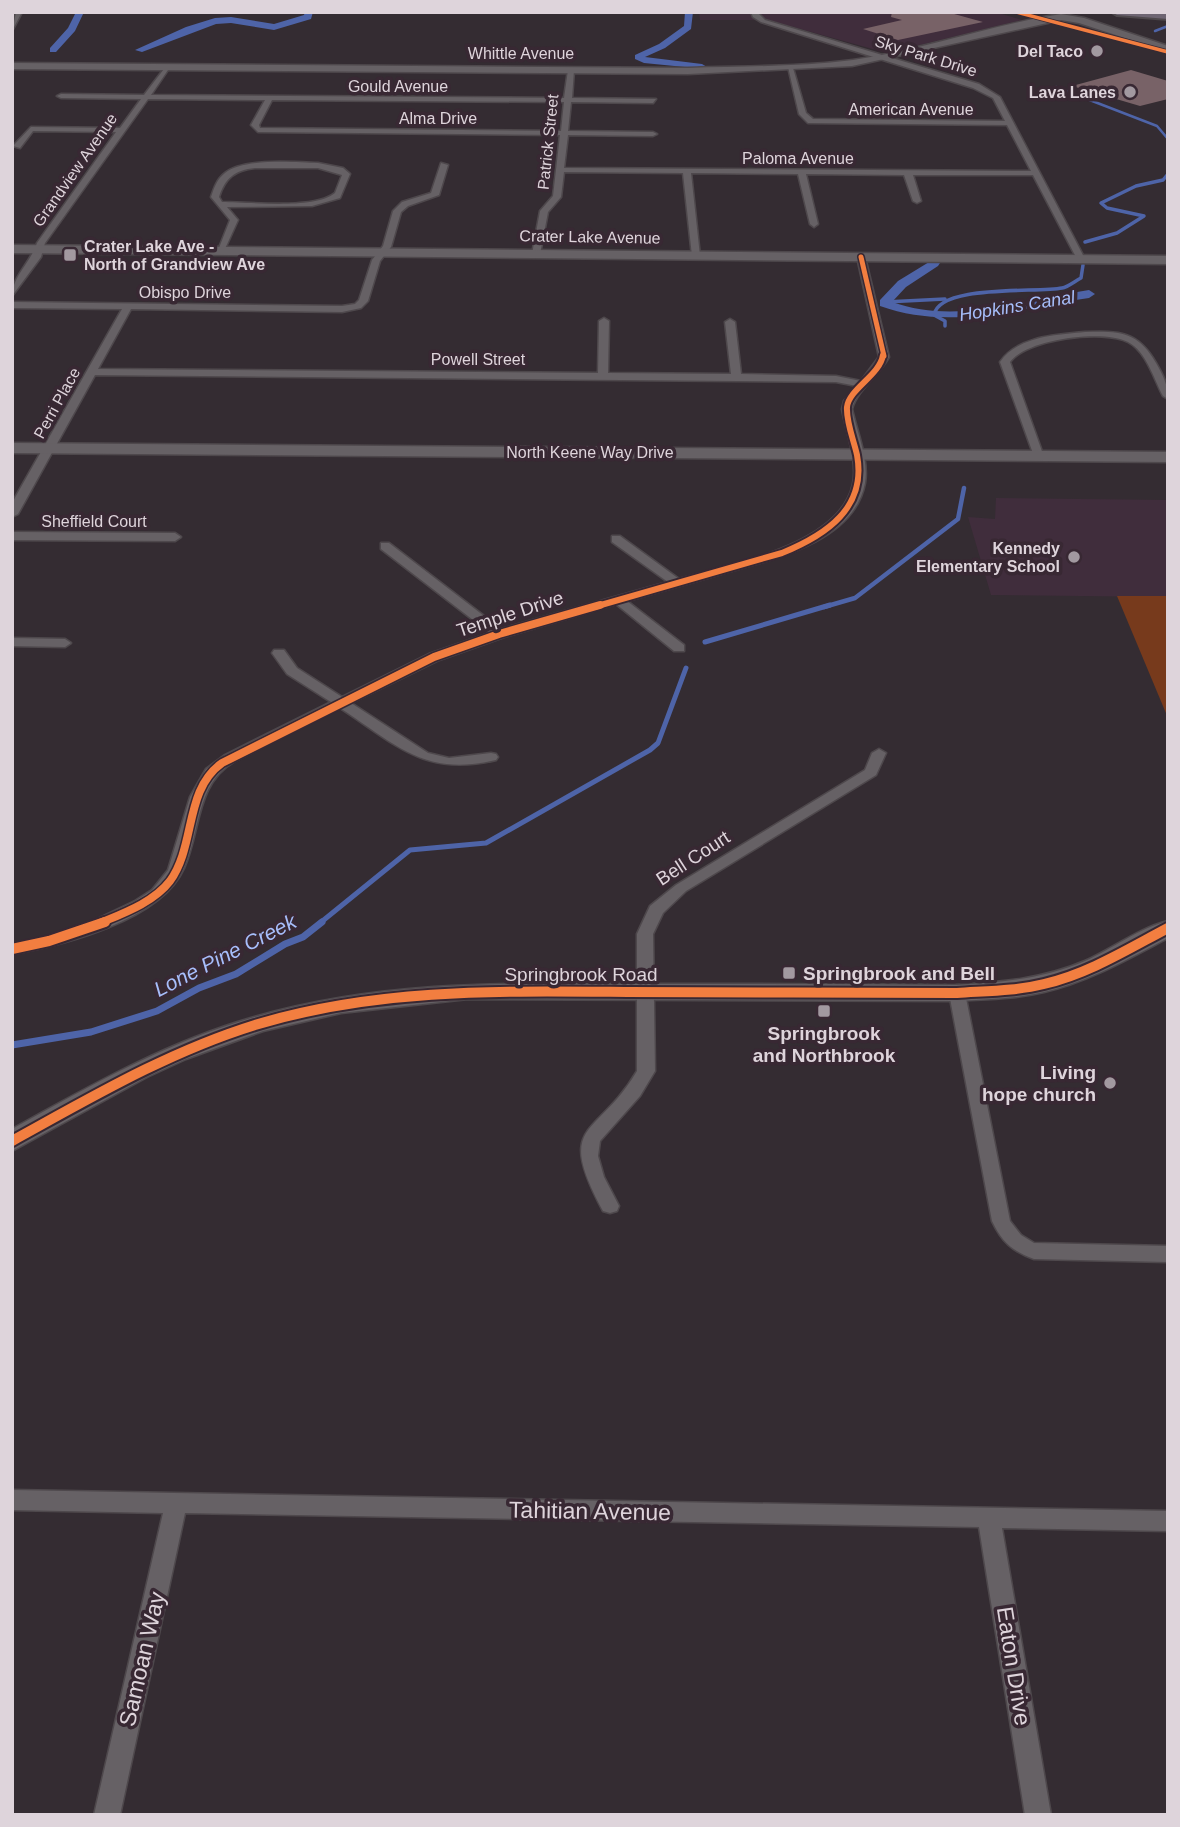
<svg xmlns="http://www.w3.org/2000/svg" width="1180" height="1827" font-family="Helvetica,sans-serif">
	<rect width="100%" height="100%" fill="#342c32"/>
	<!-- built -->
	<g fill="#402d3c">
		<path d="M699,12h296l27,8 -135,33 -119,-33h-68z"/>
		<path d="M996,498l172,2v97l-177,-2 -23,-78 27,2z"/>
	</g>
	<!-- green -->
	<path fill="#773a1c" d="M1117,596h51v122z"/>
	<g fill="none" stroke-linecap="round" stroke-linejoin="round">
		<!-- stream-far4 -->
		<g stroke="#4e64a8" stroke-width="2.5">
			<path d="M1155,31l13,-5"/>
			<path d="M1056,87l101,39 11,13"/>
		</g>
		<!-- stream-far3 -->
		<g stroke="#4e64a8" stroke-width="3.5">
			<path d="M1085,242l32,-9 27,-17 -37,-8 -6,-5 35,-17 27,-6 5,-6"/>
			<path d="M885,302l60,-3"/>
			<path d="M945,326v-5l-11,-6c5,-31 102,-22 128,-27 6,-1 13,-7 19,-10l2,-13"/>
		</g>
		<!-- stream-far2 -->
		<path stroke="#4e64a8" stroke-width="4.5" d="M824,607l31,-9 103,-79 6,-31"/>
		<!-- stream-far1 -->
		<g stroke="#4e64a8" stroke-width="5">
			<path d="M705,642l125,-37"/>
			<path d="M320,923l90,-73 76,-7 164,-93 8,-7 28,-75"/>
		</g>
		<!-- stream -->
		<path stroke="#4e64a8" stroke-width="7" d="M12,1045l79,-13 66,-21 42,-23 37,-14 49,-30 18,-7 19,-15"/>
		<!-- canal -->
		<g fill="#4e64a8" fill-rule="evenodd">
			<path d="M76,12h8l-9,19 -19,21h-6v-4l18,-20z"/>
			<path d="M305,12h8l-2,7 -37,11 -43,-7 -15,1 -74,28 -7,-2 51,-23 29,-9 16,-1 43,7 30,-9z"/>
			<path d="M685,12h8l-2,17 -26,19 -20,9 57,7 5,3 -2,2 -61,-6 -9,-4v-4l24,-11 25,-18z"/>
			<path d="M934,259l6,4 -2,3 -32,21 -14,15c63,23 133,-2 197,-12l6,4 -6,4c-71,10 -140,33 -209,8v-6l18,-19z"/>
		</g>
	</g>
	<!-- building -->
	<g fill="#786267">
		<path d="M892,12h55l36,10 -85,18 -35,-11 39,-9 -11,-3z"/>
		<path d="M1131,70l37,11v18l-28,7 -68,-20z"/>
	</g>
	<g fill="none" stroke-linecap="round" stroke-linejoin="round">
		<!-- street casing -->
		<g stroke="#4e484c" stroke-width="3">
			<g id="street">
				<path d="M16,12h6l-10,19z"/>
				<path d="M751,12h6l8,8 214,64 21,13 85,162 -1,2 -7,-2 -44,-84h-120l8,26 -4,2 -4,-2 -9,-26 -98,-1 12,50 -4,3 -4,-3 -12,-50 -107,-1 9,83 -4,3 -4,-3 -9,-83 -119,-1 -3,25 -13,15 -8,42 -4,3 -4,-3 8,-43 13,-15 7,-61 -302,-3 -7,-7 14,-25 -117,-1 -103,144 -4,14 -29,39c0,-19 19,-34 25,-53l79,-111 -83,-1 -13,17 -7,-2 18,-19 89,1 21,-29 -80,-1 -4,-2 4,-2 83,1 23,-30 3,2 -19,28 413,3 4,-28 3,-2 3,2 -2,28 84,1 -3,4 -82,-1 -3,29 85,1 4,2 -4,2 -85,-1 -4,33 467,3 -24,-46 -199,-2 -9,-9 -11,-47 5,1 13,45 7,6 192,2 -12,-23 -20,-10 -212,-66 -8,-5zM272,100l292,2 -3,29 -301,-3 -1,-3z"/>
				<path d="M318,163l25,5 7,6 -10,24 -28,8 -85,1 11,13 -14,31 -7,2 13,-33 -19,-23c3,-9 6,-18 14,-24 18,-15 69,-11 93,-10zM255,168h63l24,7 -7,18c-21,17 -85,9 -113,9l-3,-5c6,-19 16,-27 36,-29z"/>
				<path d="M441,163l7,2 -9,30 -31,11 -7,6 -10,35 -11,14 -12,40 -7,7 -19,4 -211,-3 -33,60 500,4 1,-52 5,-3 5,3 -1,52 123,1 -6,-52 5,-3 5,3 6,52 95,2 25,5 18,-24 -22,-100 4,-3 4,3 24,100c-10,18 -32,33 -37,52 5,23 17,51 13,74 -11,60 -96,77 -144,91 -31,9 -62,18 -94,27l57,44v6h-10l-58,-47 -112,33 -65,23 -88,43 77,50 21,5 42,-5 5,1 2,3 -2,3c-72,17 -99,-15 -156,-52l-105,53c-40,23 -34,70 -51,107 -23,52 -120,77 -172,86v-10l34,-7 45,-15 44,-21 17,-11 16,-20 22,-73 16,-28 19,-14 106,-53 -44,-28 -15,-21 2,-3h10l13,18 45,29 87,-43 61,-21 -109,-84v-6h8l112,86 167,-47 -56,-40v-6h8l59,43c51,-15 161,-33 174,-95 5,-23 -7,-52 -11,-75l2,-8 13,-15 -21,-4 -741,-7 -77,139 -6,3v-14l110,-194 -110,-1v-6l330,4 13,-2 4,-4 13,-40 11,-14 10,-35 9,-9 29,-9z"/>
				<path d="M1085,332c34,-1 53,-1 71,31 7,12 12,22 12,36l-5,-3c-9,-17 -17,-45 -35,-54 -24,-13 -102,-3 -118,20l34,95 -9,2 -35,-97c18,-26 56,-27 85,-30z"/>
				<path d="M12,532l163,1 6,4 -6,4 -163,-1z"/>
				<path d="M12,638l53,1 6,4 -6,4 -53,-1z"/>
				<path d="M879,749l7,4 -10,22 -190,116 -23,22 -10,21 2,137 -15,25 -40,45 -2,15 6,21 15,29 -2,5 -7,2 -7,-2c-49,-91 -6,-72 34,-140v-137l13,-28 26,-21 189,-115 7,-17z"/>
				<path d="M957,987l8,6 45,228 11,14 13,8 134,3v16l-134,-3c-22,-8 -32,-17 -42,-38l-43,-228z"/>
				<path d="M12,1490l1156,21v20l-166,-3 49,287h-26l-46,-288 -794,-14 -65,302h-26l69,-302 -151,-3z"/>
			</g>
		</g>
		<!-- secondary casing -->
		<g stroke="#4e484c" stroke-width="3">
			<g id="secondary">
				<path d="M1061,14l23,4 84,28v6l-89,-29 -18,-3 -209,46 -164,8 -676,-5v-6l676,5c55,-2 111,-1 165,-8 70,-10 138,-35 208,-46z"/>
				<path d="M12,245l1156,11v8l-1156,-11z"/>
				<path d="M12,443l1156,9v10l-1156,-9z"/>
				<path d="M1168,921v17c-40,21 -80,44 -124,54 -29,7 -58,7 -87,9l-489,-2 -127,14 -78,18 -77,28 -39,18 -135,74v-22c78,-43 153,-86 239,-111 126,-37 249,-35 378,-34 109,0 219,0 328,1 45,-3 86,-6 128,-24 27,-12 54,-33 83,-40z"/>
			</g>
		</g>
		<!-- highway casing -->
		<g stroke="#4e484c" stroke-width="4">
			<path id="highway" d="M1112,12l56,1v6l-51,-4z"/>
		</g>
		<!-- street -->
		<use href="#street" fill="#666165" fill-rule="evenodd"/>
		<!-- secondary -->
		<use href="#secondary" fill="#666165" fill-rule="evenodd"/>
		<!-- highway -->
		<use href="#highway" fill="#6e6572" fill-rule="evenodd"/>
		<!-- cycleway-far4 casing -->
		<g stroke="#382833" stroke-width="5">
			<path id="cycleway-far4" d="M1016,12l152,40"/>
		</g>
		<!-- cycleway-far3 casing -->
		<g stroke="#382833" stroke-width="8">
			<path id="cycleway-far3" d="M861,257l23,99"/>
		</g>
		<!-- cycleway-far2 casing -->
		<g stroke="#382833" stroke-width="10">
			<path id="cycleway-far2" d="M594,607l188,-54c44,-18 85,-45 75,-98 -3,-14 -11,-33 -10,-48 2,-18 33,-32 36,-52"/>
		</g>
		<!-- cycleway-far1 casing -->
		<g stroke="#382833" stroke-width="11">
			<path id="cycleway-far1" d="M100,923c24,-10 54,-21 70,-42 26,-36 14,-91 52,-118l212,-106 65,-23 101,-29"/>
		</g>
		<!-- cycleway casing -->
		<g stroke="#382833" stroke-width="14">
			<g id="cycleway">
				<path d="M12,949l37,-8 56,-19"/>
				<path d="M12,1141c80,-44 156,-89 243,-116 122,-37 248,-34 373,-33 110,0 219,1 329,1 29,-2 59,-2 87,-9 44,-10 84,-35 124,-56"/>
			</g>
		</g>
		<!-- cycleway-far4 -->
		<use href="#cycleway-far4" stroke="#f27e40" stroke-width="3.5"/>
		<!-- cycleway-far3 -->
		<use href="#cycleway-far3" stroke="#f27e40" stroke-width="5"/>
		<!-- cycleway-far2 -->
		<use href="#cycleway-far2" stroke="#f27e40" stroke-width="6"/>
		<!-- cycleway-far1 -->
		<use href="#cycleway-far1" stroke="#f27e40" stroke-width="8"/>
		<!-- cycleway -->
		<use href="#cycleway" stroke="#f27e40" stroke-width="10"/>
	</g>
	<!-- markers -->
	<g fill="#a299a0" stroke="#382833" stroke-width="2.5">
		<circle cx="1097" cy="51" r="7"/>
		<circle cx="1130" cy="92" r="7"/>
		<rect x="63" y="248" width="14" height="14" rx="3.5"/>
		<circle cx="1074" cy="557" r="7"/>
		<rect x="782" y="966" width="14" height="14" rx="3.5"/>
		<rect x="817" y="1004" width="14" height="14" rx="3.5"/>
		<circle cx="1110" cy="1083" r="7"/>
	</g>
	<g text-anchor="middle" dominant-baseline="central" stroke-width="7" stroke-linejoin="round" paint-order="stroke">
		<!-- far-poi labels -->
		<g font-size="16" font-weight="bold" fill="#ded4db" stroke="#382833" text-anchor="end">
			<text x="1083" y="51">Del Taco</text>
			<text x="1116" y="92">Lava Lanes</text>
			<text x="84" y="246" text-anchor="start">Crater Lake Ave -<tspan x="84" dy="18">North of Grandview Ave</tspan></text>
			<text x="1060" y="548">Kennedy<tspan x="1060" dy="18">Elementary School</tspan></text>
		</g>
		<!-- far-street labels -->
		<g font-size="16" fill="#ded4db" stroke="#382833">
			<text x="521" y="53">Whittle Avenue</text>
			<text transform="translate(926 56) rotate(17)">Sky Park Drive</text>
			<text x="398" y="86">Gould Avenue</text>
			<text x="911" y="109">American Avenue</text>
			<text x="438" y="118">Alma Drive</text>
			<text transform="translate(548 142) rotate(-84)">Patrick Street</text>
			<text x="798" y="158">Paloma Avenue</text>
			<text transform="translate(75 170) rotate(-55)">Grandview Avenue</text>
			<text transform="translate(590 237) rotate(1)">Crater Lake Avenue</text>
			<text x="185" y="292">Obispo Drive</text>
			<text x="478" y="359">Powell Street</text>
			<text transform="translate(57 403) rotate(-61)">Perri Place</text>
			<text x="590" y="452">North Keene Way Drive</text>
			<text x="94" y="521">Sheffield Court</text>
		</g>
		<!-- far-water labels -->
		<g font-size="18" font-style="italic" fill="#a7befb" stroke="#382833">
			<text transform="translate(1017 306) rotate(-9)">Hopkins Canal</text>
		</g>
		<!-- street labels -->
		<g font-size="19" fill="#ded4db" stroke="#382833">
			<text transform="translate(510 614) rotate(-18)">Temple Drive</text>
			<text transform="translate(693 858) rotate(-33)">Bell Court</text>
			<text x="581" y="974">Springbrook Road</text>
		</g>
		<!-- poi labels -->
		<g font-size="19" font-weight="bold" fill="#ded4db" stroke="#382833" text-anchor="start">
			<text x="803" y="973">Springbrook and Bell</text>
			<text x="824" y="1033" text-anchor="middle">Springbrook<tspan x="824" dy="22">and Northbrook</tspan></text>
			<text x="1096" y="1072" text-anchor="end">Living<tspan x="1096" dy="22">hope church</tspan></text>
		</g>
		<!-- water labels -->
		<g font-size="21" font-style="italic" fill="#a7befb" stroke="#382833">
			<text transform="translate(225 955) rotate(-27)">Lone Pine Creek</text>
		</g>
		<!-- near-street labels -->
		<g font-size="23" fill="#ded4db" stroke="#382833">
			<text transform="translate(590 1511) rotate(1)">Tahitian Avenue</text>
			<text transform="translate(142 1659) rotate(-77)">Samoan Way</text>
			<text transform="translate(1014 1666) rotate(81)">Eaton Drive</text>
		</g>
	</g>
	<!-- border -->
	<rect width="1180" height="1827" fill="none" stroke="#ded4db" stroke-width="28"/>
</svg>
